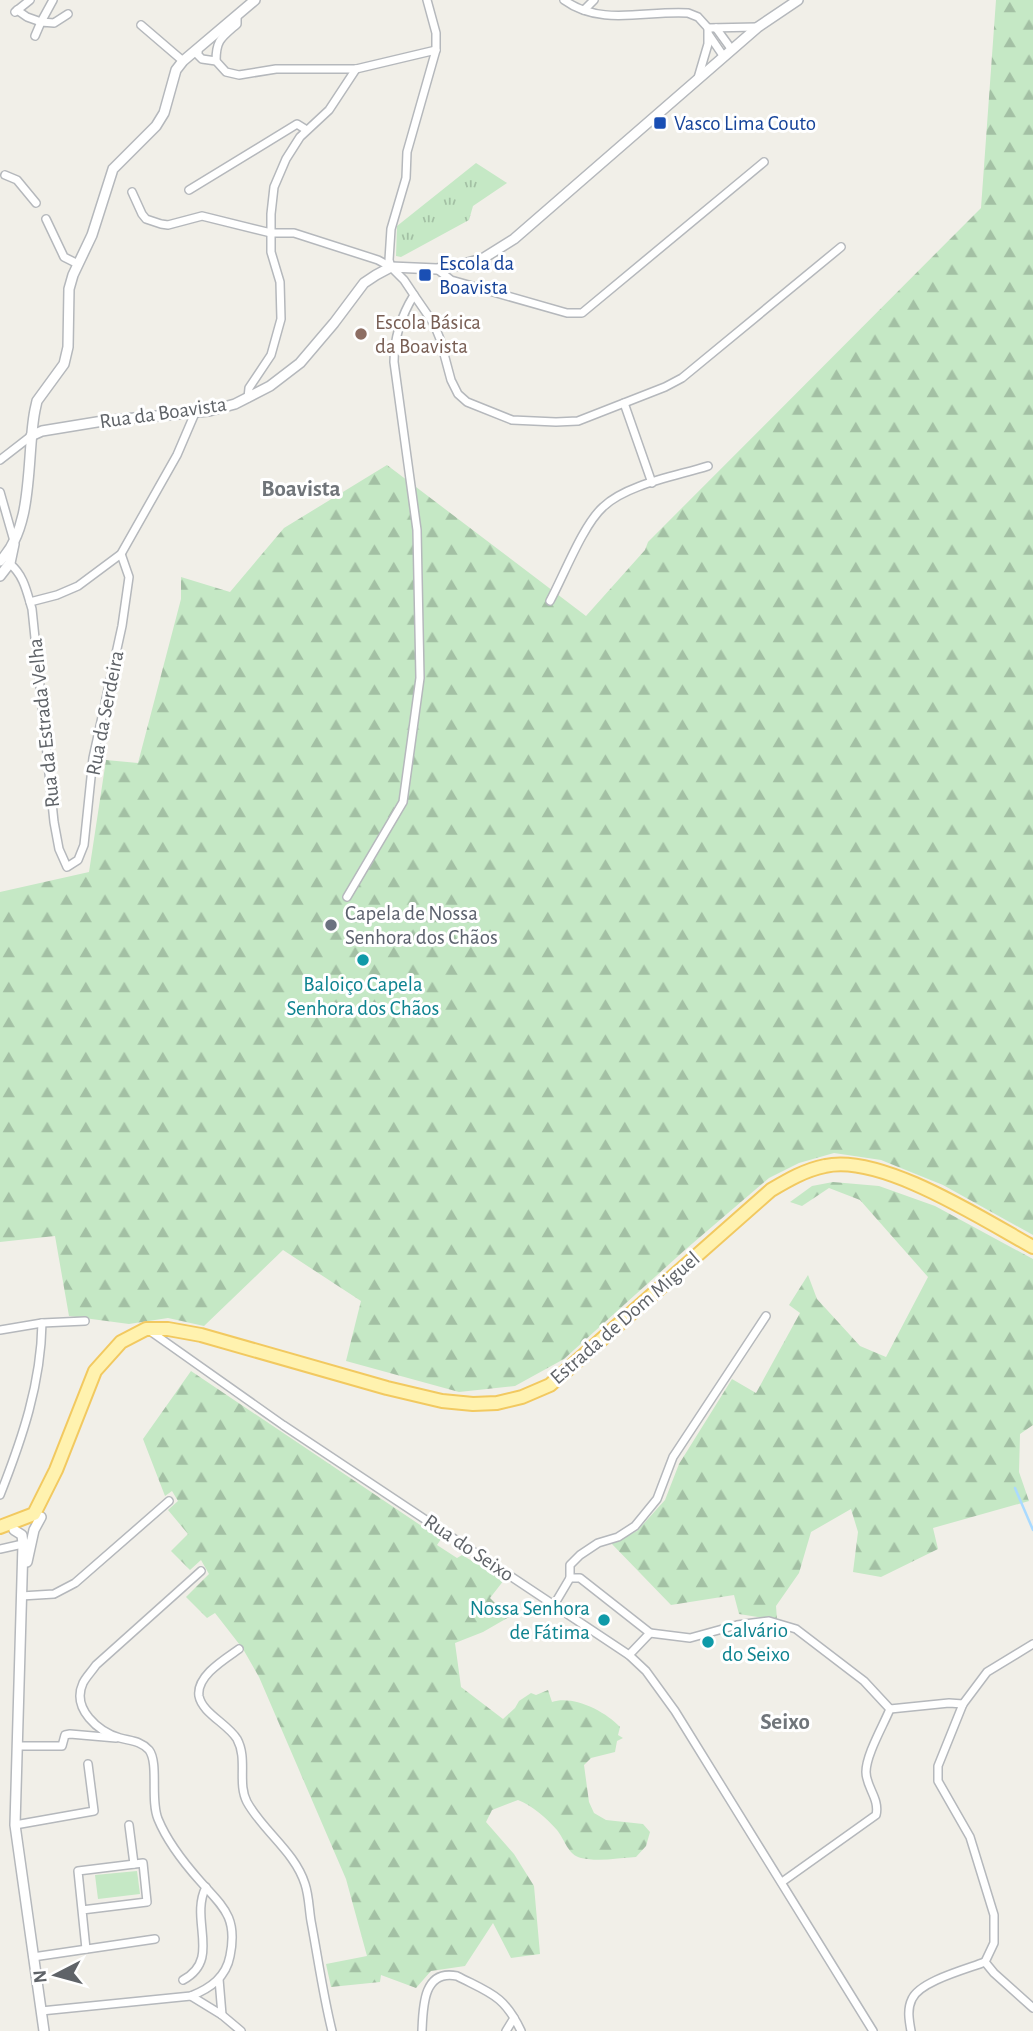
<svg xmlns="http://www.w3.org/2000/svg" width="1033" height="2031" font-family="'Alegreya Sans',sans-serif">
	<defs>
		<pattern id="grass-tufts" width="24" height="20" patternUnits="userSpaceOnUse" patternTransform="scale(1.75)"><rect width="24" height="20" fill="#c5e8c5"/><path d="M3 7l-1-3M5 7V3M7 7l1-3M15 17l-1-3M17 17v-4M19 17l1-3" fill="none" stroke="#a3c0a4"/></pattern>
		<pattern id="forest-firs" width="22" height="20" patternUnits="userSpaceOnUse" patternTransform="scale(1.75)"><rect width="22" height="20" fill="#c5e8c5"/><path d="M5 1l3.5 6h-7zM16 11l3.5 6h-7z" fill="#a3c0a4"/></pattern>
	</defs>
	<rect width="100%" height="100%" fill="#f1efe8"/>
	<!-- grass -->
	<path fill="url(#grass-tufts)" d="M476,163l31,20 -34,23 -4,14 -68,37 -5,-1 1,-30z"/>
	<!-- forest -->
	<g fill="url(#forest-firs)">
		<path d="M996,0h37v1235l-90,-50 -62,-25 -47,-7 -35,10 -30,15 -83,71 -122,110 -49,27 -56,6 -113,-31 15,-60 -78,-51 -79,76 -36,-8 -39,6 -60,-8 -14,-80 -55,6v-350l89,-20 17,-112 32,3 43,-164v-22l49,15 54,-64 103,-63 199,151 59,-66 3,-8 333,-334z"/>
		<path d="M833,1182l46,4 56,20 98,53v166l-13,9 -1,38 10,29 -96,27 5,21 -57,28 -28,-5 5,-40 -7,-23 -40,23 -12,41 -23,33 1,14 -38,-6 -5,-19 -63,10 -60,-62 26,-12 28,-31 14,-36 53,-85 24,14 44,-80 -11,-8 19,-30 9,24 43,47 26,11 42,-80 -68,-77 -31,-12 -27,18 -12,-4 22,-16z"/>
		<path d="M191,1371l250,168 -4,6 20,13 5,-3 42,25 -14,18 19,19 -26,15 -28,11 6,44 42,32 12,-11 4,-7 12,-8 5,2 12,-5 4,12c21,-7 53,9 68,25l-2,8 5,3 -6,3 -2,11 -24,6 -7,7 5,37 5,11 12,7 37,4 7,8 -4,14 -10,11c-17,1 -38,5 -55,1 -13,-3 -16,-18 -24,-28 -11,-12 -24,-24 -39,-30l-26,10 -6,12 28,32 20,32 6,68 -29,4 -18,-35 -28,43 -34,5 -15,17 -35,-13 -1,7 -49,5 -5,-23 41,-8 -21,-77 -87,-202 -16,-28 -28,-36 -8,5 -21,-21 23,-23 -8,-14 -11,10 -19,-19 17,-17 -20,-24 10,-9 -6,-10 -7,5 -22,-57z"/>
	</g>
	<!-- green -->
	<path fill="#c5e8c5" d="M137,1871l3,23 -42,5 -3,-24z"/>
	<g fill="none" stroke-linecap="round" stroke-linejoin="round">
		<!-- stream -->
		<path stroke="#aadaff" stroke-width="2.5" d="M1015,1488l18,42"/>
		<!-- minor casing -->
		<g stroke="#b5b8bc" stroke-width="10">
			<g id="minor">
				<path d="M564,0c37,27 83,10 124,13l10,4 10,11 49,-1"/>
				<path d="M17,10l10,7 14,5 12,-22"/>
				<path d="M584,10l10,-10"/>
				<path d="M15,12l15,-12"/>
				<path d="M141,25l42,36"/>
				<path d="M716,28l16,22"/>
				<path d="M709,35l15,22"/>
				<path d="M35,36l6,-14 13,1 14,-9"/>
				<path d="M198,49v6l4,4 14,2 10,11 13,3 37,-6h80l80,-19"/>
				<path d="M216,61c0,-21 5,-23 21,-37v-9"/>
				<path d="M698,78l10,-34v-16"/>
				<path d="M5,175l12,5 19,23"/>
				<path d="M189,190l108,-66 8,5"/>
				<path d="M132,192l10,22 4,5 15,5 7,1 34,-9 69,17h23l84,27 13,7"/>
				<path d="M46,219l18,38 14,7"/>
				<path d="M437,269l14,11 116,33h15l182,-151"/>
				<path d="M414,295l20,29 6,15 11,41 7,14 9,8 45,18 44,2 22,-1 87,-34 17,-9 159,-131"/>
				<path d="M248,398l1,-10 22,-33 10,-36 -1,-37 -9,-30v-38l3,-27 12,-28 14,-22 29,-27 27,-41"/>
				<path d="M624,403l28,80"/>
				<path d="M0,460l31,-24"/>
				<path d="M0,492l14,49"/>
				<path d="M10,564c14,11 17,29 22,45l22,213 5,27 8,18 11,-7 6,-15 9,-87 29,-132 7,-49 -8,-23"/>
				<path d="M550,601c14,-26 33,-76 53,-94 24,-23 74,-31 105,-41"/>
				<path d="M30,602l27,-7 21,-9 43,-32 56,-99 18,-42"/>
				<path d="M347,897l56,-95 17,-124 -3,-148 -23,-168c0,-25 7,-46 20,-67l-10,-15 -13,-13 -2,-7 2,-31 15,-51 1,-26 29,-102v-17l-9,-33"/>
				<path d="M0,1330l42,-7 43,-2"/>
				<path d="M150,1331l133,94 346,230 17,16 29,40 198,320"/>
				<path d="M0,1495c22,-56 41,-111 42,-172"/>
				<path d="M0,1549l27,-6"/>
				<path d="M570,1578v-13l10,-10 18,-12 20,-6 17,-11 22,-27 16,-42 93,-141"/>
				<path d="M21,1596l33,-2 21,-11 94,-82"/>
				<path d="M554,1605l16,-27h10l70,55 -21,22"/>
				<path d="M650,1633l40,5 47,-13 32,-4 27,8 68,52 26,28 59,-6 14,1"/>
				<path d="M239,1649c-14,10 -43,27 -40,47 3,17 29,28 38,43 11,20 0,44 10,63 16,29 48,50 58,82 4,12 4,25 6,37 7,37 12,74 21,110"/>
				<path d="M17,1746h45l3,-11 5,-1 46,4"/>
				<path d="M15,1825l79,-14 -6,-47"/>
				<path d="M129,1825l5,39"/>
				<path d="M782,1882l94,-67c4,-16 -10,-28 -10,-43 0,-17 17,-46 24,-63"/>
				<path d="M82,1910l65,-8 -4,-39 -65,8 8,78"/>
				<path d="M33,1957l122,-18"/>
				<path d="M985,1962l9,-19v-28l-24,-78 -32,-56v-15l25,-62 24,-32 46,-28"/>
				<path d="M985,1962l9,11 39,35"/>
				<path d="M219,1979l3,36"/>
				<path d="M183,1980c39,-21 6,-60 23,-93"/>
				<path d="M191,1996l31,19 19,16"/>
				<path d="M41,2011l150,-15c20,-8 35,-19 39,-40 8,-39 -7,-49 -30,-75 -16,-18 -33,-40 -42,-62 -8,-19 1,-56 -9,-69 -8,-9 -18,-9 -29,-12 -21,-6 -49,-29 -37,-55 3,-6 9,-12 13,-18l105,-94"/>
				<path d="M422,2031c1,-24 1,-62 35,-55 33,17 47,19 64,55"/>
				<path d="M506,2031l8,-13"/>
				<path d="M911,2031c-2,-11 -4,-22 1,-32 8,-18 55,-30 73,-37"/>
			</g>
		</g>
		<!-- tertiary casing -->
		<g stroke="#b5b8bc" stroke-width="12">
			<g id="tertiary">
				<path d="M31,436l11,-5 61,-10 106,-10 26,-7 35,-18 30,-23 34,-40 30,-40 12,-8 15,-8 46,2 23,-4 22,-6 32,-20 244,-212 40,-27"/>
				<path d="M0,561c35,-34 26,-106 35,-151l2,-9 27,-37 4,-17 1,-58 4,-14 19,-40 21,-66 43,-43 8,-13 12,-43 7,-9 72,-61"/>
				<path d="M0,576l10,-13 4,-19"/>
				<path d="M14,1530l8,5 1,9 -8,281 29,206"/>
				<path d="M27,1562l7,-32 7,-13"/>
			</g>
		</g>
		<!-- primary casing -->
		<g stroke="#f2c960" stroke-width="16">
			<path id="primary" d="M0,1527l34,-13 22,-44 39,-99 26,-29 25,-13h22l33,6 186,53 55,13 31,3 24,-1 25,-6 28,-12 221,-195c17,-10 34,-20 54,-24 56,-13 159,54 208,81"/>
		</g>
		<!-- minor -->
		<use href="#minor" stroke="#fff" stroke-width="7"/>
		<!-- tertiary -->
		<use href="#tertiary" stroke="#fff" stroke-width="9"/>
		<!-- primary -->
		<use href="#primary" stroke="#fff2af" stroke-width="12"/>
	</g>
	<!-- markers -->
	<g fill="#1a4fb4" stroke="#fff" stroke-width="2.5">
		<rect x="653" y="116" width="14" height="14" rx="3.5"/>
		<rect x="418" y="268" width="14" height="14" rx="3.5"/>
	</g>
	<circle fill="#8d6e63" stroke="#fff" stroke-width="2.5" cx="361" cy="334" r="7"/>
	<circle fill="#6b7280" stroke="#fff" stroke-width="2.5" cx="331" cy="925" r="7"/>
	<g fill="#0f9aa8" stroke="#fff" stroke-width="2.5">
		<circle cx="363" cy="960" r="7"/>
		<circle cx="604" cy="1620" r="7"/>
		<circle cx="708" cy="1642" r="7"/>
	</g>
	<g text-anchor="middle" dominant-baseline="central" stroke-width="6" stroke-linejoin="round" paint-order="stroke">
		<!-- transit labels -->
		<g font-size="21" fill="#164399" stroke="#fff" text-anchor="start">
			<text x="674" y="123">Vasco Lima Couto</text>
			<text x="439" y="263">Escola da<tspan x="439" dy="24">Boavista</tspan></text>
		</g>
		<!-- education labels -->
		<g font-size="21" fill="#785e54" stroke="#fff" text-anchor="start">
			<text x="375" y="322">Escola Básica<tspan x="375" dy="24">da Boavista</tspan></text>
		</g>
		<!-- street labels -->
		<g font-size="21" fill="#5f6368" stroke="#fff">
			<text transform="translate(163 413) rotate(-8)">Rua da Boavista</text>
			<text transform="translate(105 713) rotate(-79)">Rua da Serdeira</text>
			<text transform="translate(44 723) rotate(-96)">Rua da Estrada Velha</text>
			<text transform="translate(625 1318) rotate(-41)">Estrada de Dom Miguel</text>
			<text transform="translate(469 1548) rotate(34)">Rua do Seixo</text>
		</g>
		<!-- worship labels -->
		<g font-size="21" fill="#5b616d" stroke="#fff" text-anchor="start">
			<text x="345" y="913">Capela de Nossa<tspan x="345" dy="24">Senhora dos Chãos</tspan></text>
		</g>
		<!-- culture labels -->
		<g font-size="21" fill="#0d838f" stroke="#fff">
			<text x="363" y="984">Baloiço Capela<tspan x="363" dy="24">Senhora dos Chãos</tspan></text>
			<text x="590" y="1608" text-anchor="end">Nossa Senhora<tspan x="590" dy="24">de Fátima</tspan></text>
			<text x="722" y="1630" text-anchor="start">Calvário<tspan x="722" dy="24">do Seixo</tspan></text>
		</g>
		<!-- neighbourhood labels -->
		<g font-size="23" font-weight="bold" fill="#70757a" stroke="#fff">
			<text x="301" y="489">Boavista</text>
			<text x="785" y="1722">Seixo</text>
		</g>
	</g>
	<!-- north arrow -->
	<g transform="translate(56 1975) rotate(264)" stroke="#ffffff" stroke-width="5" paint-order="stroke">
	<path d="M0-5L12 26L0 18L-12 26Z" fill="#5f6368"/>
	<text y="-10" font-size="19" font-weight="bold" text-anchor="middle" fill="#5f6368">N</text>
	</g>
</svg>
